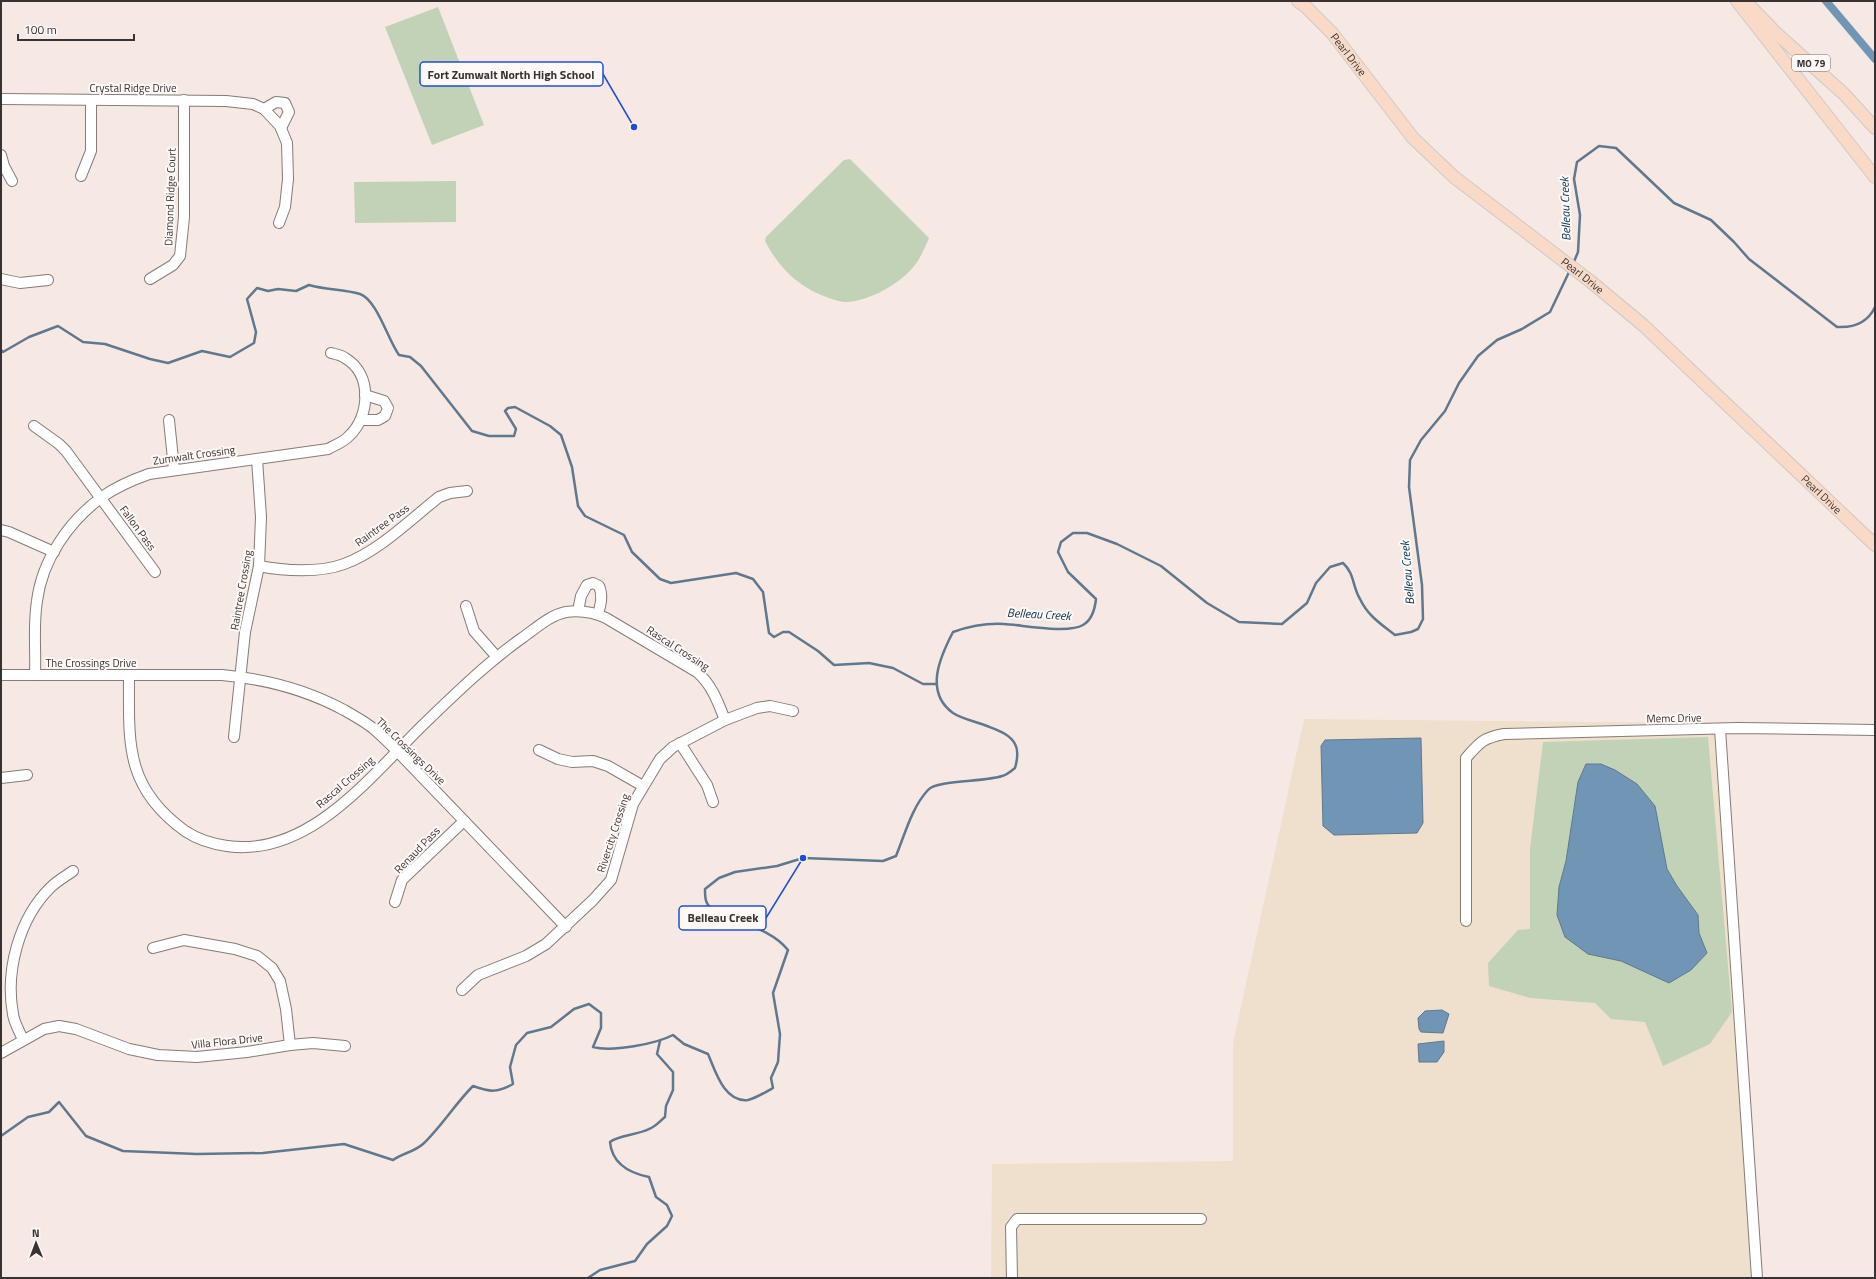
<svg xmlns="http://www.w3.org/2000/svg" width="1876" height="1279" font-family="'Titillium Web',sans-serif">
	<rect width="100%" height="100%" fill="#f6e9e4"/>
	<!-- industrial -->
	<path fill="#eee0cd" d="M1304,719l409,4 42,555h-764l1,-114 241,-3v-118z"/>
	<!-- green -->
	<g fill="#c2d2b6">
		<path d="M438,7l46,118 -52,20 -47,-118z"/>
		<path d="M850,159l79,79c-4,9 -8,19 -14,27 -15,19 -45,36 -69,37 -5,0 -12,-2 -17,-4 -30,-10 -50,-30 -64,-57l1,-4 78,-77z"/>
		<path d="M456,181v41l-101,1 -1,-41z"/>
		<path d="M1708,737l24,275 -22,32 -47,22 -18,-44 -34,-3 -16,-16 -65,-5 -41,-12 -1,-23 30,-33 12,-1v-80l13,-107z"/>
	</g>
	<!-- water -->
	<g fill="#7196b5" stroke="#60788e">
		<path d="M1421,738l2,85 -6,10 -83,2 -11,-9 -2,-80 4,-6z"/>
		<path d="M1586,764h15l14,6 22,14 18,22 12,63 10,17 21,29 1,18 8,20 -16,17 -22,13 -48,-22 -33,-7 -23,-17 -8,-22 2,-28 7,-26 12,-79z"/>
		<path d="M1442,1010l7,4 -6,19 -22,-1 -2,-3 -1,-11 7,-7z"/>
		<path d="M1444,1041v11l-7,10h-18l-1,-18z"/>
	</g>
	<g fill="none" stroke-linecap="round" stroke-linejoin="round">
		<!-- stream -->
		<g stroke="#60788e" stroke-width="2.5">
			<path d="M1573,264l5,-12 2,-37 -6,-36 3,-17 22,-16 17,2 58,55 37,17 23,22 15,17 88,68c17,1 31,-5 38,-20"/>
			<path d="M1,350l2,2 26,-15 29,-11 25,16 22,2 45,15 18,4 34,-12 28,6 24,-14 2,-11 -9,-33 10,-11 11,3 10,-2 18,2 13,-6c17,5 34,4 51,9 17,6 28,46 39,61l11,2 11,9 51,65 17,5h25l2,-7 -11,-18 3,-3 7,-1 35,19 11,9 11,32 6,39 7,10 39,19 8,17 28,27 11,4 65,-10 17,6 10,13 6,41 5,4 9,-5h6l29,19 16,14 35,-2 24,5 30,16h13"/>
			<path d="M1,1136l27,-19 21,-5 10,-10 27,34 37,15 74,3 66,-1 81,-9 49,16c10,-7 21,-8 30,-16 18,-17 32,-40 50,-58 17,6 24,7 40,-2l-3,-17 6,-22 11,-12 24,-6 23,-18 15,-5 12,9v15l-8,19c19,5 63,-3 80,-12l11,9 24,10c7,16 16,49 40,46 8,-2 18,-8 25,-12l-2,-10 7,-16 2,-28 -7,-41 15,-43c-15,-19 -41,-25 -62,-34 -5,-2 -11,-4 -14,-7 -7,-5 -7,-12 -7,-20l14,-11 16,-6 42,-6 26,-8 80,3 13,-5c9,-22 16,-49 32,-66 8,-10 58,-8 74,-14 5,-1 9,-5 13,-8 2,-7 4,-17 0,-24 -5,-10 -18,-14 -28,-18 -10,-4 -25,-7 -34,-13 -29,-21 -13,-56 0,-81 17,-6 33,-9 51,-8 19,1 64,10 79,1 9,-5 12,-17 13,-26l-28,-27 -10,-20 3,-10 12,-9h14l30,11 44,22 46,37 32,19 43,2 25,-21 9,-20 14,-16 13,-4c12,11 9,23 17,36 8,17 21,25 35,36l16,-3 7,-3 5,-10 -1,-34 -13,-98 1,-27 11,-20 24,-29 14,-28 19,-27 19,-16 25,-11 28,-17 20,-42"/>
			<path d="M588,1278l12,-8 35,-9 12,-17 20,-18 5,-10 -5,-11 -11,-8 -7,-20c-20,-4 -37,-13 -39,-35 8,-7 28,-7 39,-13 6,-2 11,-8 16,-12l1,-11 7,-16v-18l-16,-18 3,-13"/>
		</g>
		<!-- canal -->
		<path stroke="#7196b5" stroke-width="8" d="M1826,1l49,58"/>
		<!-- minor casing -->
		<g stroke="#867b76" stroke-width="12">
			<g id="minor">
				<path d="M1,99l225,2 27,3 11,5 16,17 7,17 1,36 -3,28 -6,16"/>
				<path d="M264,109l12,-7 9,1 4,9 -8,16"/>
				<path d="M1,155l3,11 8,15"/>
				<path d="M81,176l10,-25v-51"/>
				<path d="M1,279l19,4 28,-3"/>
				<path d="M150,279l23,-14 7,-9 4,-39v-117"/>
				<path d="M169,420l5,49"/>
				<path d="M361,420h17l7,-4 3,-8 -4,-7 -19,-6"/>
				<path d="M34,426l25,18 7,7 89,121"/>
				<path d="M1,530l8,2 45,20"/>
				<path d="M259,566c25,5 61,7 85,-2 34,-12 66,-44 95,-67l11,-4 17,-2"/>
				<path d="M466,606l8,25 22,25"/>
				<path d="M578,611l3,-15 6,-11 6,-2 6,3c4,9 2,18 -1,28"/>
				<path d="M1,675h221c44,4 83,14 122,35 10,6 22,12 31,20 8,7 15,14 22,21l169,176"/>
				<path d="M35,675c1,-25 -2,-50 2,-74 5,-41 32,-80 65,-104 14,-10 30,-17 47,-23l179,-25c7,-4 16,-7 21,-13 21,-19 24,-62 -4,-78 -4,-3 -10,-4 -14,-5"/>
				<path d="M129,675c0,67 -5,112 56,156 12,8 28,13 42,15 83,12 145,-72 199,-124 31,-30 61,-59 96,-84 13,-9 28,-23 44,-26 15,-2 27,0 40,6l91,54c15,13 21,30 28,48"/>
				<path d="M1720,729l37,549"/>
				<path d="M234,737l11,-105 14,-66 2,-49 -4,-58"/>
				<path d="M680,743l27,42 6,17"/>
				<path d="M539,750l19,9 14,3 21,-1 15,5 35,20"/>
				<path d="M1,778l26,-3"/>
				<path d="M395,902l7,-22 62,-59"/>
				<path d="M1466,921v-163c14,-16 17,-20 38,-24l233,-6 138,2"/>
				<path d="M153,948l31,-8 51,9 22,7 15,12 8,13 6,28 4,36"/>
				<path d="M462,990l16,-15 48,-19 20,-12 47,-44 18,-20 22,-76 27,-45 13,-12 52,-27 32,-12 13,-2 23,5"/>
				<path d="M23,1040c-3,-8 -9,-17 -10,-26 -8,-43 6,-96 38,-127 6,-6 15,-11 22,-16"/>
				<path d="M1,1053l43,-24 15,-3 17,3 53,20 29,6 39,2 50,-5 43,-7 23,-2 32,3"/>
				<path d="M1012,1278l-1,-51 6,-8h184"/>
			</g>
		</g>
		<!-- major casing -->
		<g stroke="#cbcaca" stroke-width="14">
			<g id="major">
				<path id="s1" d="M1298,1l7,5 27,27 81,105 41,39 136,104 53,44 232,220"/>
				<path d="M1737,1l138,176"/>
				<path d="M1745,1l31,32 68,61 31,34"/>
			</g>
		</g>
		<!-- minor -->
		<use href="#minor" stroke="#fff" stroke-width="10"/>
		<!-- major -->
		<use href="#major" stroke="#f9dac7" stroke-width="12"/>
	</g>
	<g text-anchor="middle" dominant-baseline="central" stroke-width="4" stroke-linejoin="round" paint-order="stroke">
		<!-- shield labels -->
		<rect fill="#fef8f6" stroke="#736e6d" stroke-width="1" x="1792" y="55" width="38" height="16" rx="3"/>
		<g font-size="10" font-weight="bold" fill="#383332">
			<text x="1811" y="63">MO 79</text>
		</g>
		<!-- street labels -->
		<g font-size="11" fill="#383332" stroke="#fef8f6">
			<text stroke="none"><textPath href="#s1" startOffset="74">Pearl Drive</textPath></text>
			<text x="133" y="88">Crystal Ridge Drive</text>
			<text transform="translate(170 197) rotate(-88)">Diamond Ridge Court</text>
			<text stroke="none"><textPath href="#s1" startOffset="398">Pearl Drive</textPath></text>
			<text transform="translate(194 455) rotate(-8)">Zumwalt Crossing</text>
			<text stroke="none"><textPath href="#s1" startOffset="722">Pearl Drive</textPath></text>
			<text transform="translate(382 525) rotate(-36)">Raintree Pass</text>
			<text transform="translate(138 528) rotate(54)">Fallon Pass</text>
			<text transform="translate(241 590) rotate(-80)">Raintree Crossing</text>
			<text transform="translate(678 648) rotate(33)">Rascal Crossing</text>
			<text x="91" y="663">The Crossings Drive</text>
			<text transform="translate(1674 718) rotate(-1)">Memc Drive</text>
			<text transform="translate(411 751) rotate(44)">The Crossings Drive</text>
			<text transform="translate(345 782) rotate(-41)">Rascal Crossing</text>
			<text transform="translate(613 833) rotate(-72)">Rivercity Crossing</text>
			<text transform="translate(417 850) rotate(-46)">Renaud Pass</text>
			<text transform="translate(227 1041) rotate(-6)">Villa Flora Drive</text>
		</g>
		<!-- water labels -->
		<g font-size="12" font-style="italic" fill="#00304e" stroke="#fef8f6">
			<text transform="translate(1565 209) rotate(-92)">Belleau Creek</text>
			<text transform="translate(1407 573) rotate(-95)">Belleau Creek</text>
			<text transform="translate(1039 614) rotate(3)">Belleau Creek</text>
		</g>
	</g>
	<!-- callouts -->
	<path fill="none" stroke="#1d4ed8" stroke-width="1.5" d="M634 127L603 74M803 858L766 918"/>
	<g fill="#1d4ed8" stroke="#fef8f6" stroke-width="1.5">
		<circle cx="634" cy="127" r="4"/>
		<circle cx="803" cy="858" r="4"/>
	</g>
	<g fill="#fef8f6" stroke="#1d4ed8" stroke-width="1.5">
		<rect x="420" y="62" width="183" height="24" rx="4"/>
		<rect x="679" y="906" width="87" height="24" rx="4"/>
	</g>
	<g font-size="12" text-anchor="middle" font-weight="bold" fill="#383332">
		<text x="511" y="79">Fort Zumwalt North High School</text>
		<text x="723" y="922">Belleau Creek</text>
	</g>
	<!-- border -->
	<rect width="1876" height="1279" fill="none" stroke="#383332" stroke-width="4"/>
	<!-- north arrow -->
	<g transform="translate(36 1243) rotate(359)" stroke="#fef8f6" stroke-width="3" paint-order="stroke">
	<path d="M0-3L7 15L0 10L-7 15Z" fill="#383332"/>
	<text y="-6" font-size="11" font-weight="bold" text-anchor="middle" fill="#383332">N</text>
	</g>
	<!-- scale -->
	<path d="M18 34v6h116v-6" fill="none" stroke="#383332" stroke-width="2"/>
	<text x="24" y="34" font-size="12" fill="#383332" stroke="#fef8f6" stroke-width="3" paint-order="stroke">100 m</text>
</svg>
